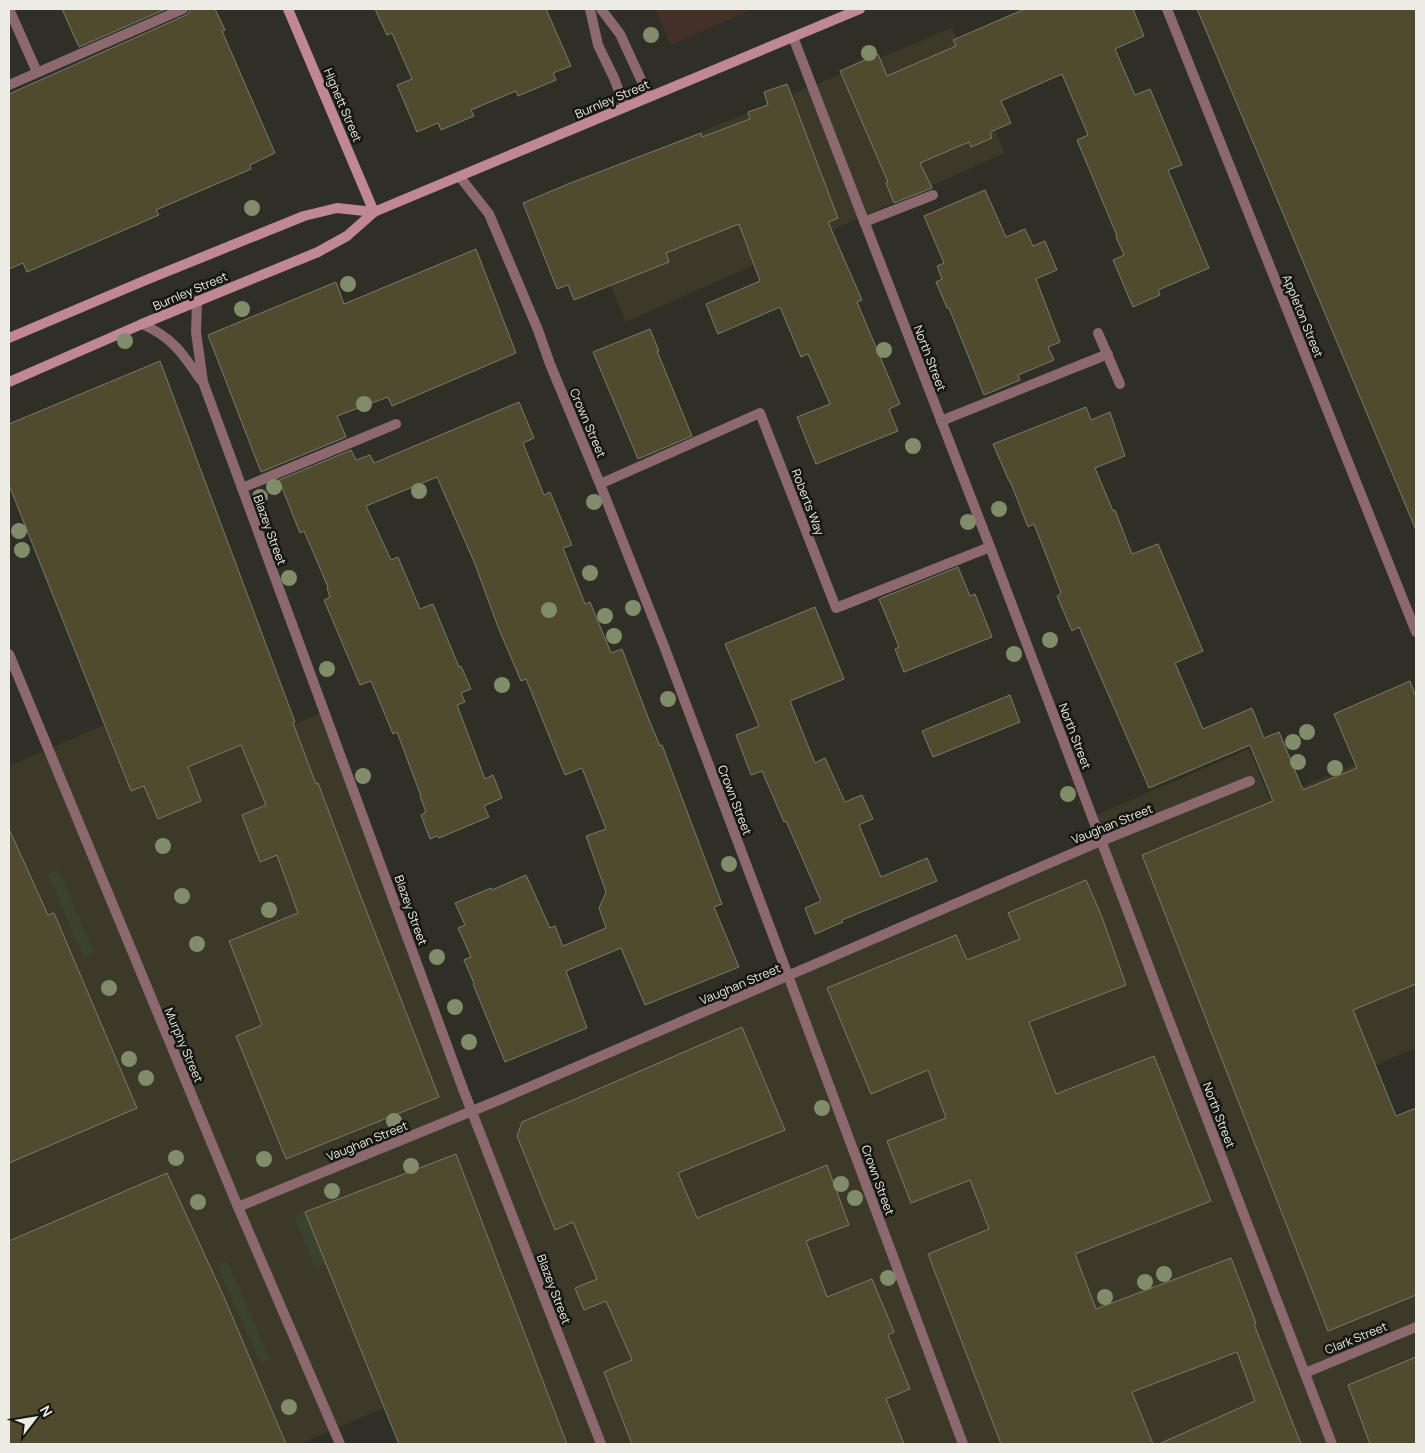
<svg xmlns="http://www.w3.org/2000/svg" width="1425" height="1453" font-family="Manrope,sans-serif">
	<rect width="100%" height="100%" fill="#302f25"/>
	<!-- built -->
	<g fill="#3c3929">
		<path d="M952,28l53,125 -379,169 -58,-137 92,-36z"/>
		<path d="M324,712l149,400 628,-271 -9,-24 157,-68 21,51 146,-61v309l-40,17 20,51 20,-8v336h-1017l-15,-36 -84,36h-291v-678l95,-41 27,66z"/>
	</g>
	<!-- education -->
	<path fill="#433129" d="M655,9h98l-82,36z"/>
	<!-- green -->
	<g fill="#3b432f">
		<path d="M59,870l35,82 -10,6 -36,-84z"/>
		<path d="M305,1212l21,52 -11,4 -21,-52z"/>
		<path d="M227,1261l43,98 -10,3 -43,-97z"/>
	</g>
	<!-- building -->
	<g fill="#504b2e" stroke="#7b7a6f">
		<path d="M62,9h104l-87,38z"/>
		<path d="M190,9h25l10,21 -3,1 53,122 -25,12 1,4 -95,41 3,5 -132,57 -4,-9 -14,6v-175l177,-79 3,-2z"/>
		<path d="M375,9h171l25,57 -18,7 3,7 -38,16 -2,-5 -45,19 3,6 -33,14 -3,-7 -21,9 -20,-47 15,-6 -20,-46 -5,2z"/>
		<path d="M1025,9h108l11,27 -29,13 20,46 15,-6 32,76 -14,5 41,98 -51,22 2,5 -27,12 -20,-47 11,-5 -8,-18 1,-1 -40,-96 11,-5 -26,-61 -61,27 10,22 -21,9 2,6 -21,9 -2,-5 -49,21 12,25 -38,15 -8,-20 2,-1 -48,-111 38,-17 9,22 69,-30 -3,-6z"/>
		<path d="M1197,9h219v521z"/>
		<path d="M787,84l51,134 -10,4 34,78 -5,2 43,102 -11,5 9,22 -82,33 -19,-47 33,-13 -22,-50 -7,3 -21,-50 -62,27 -12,-30 54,-23 -21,-57 -73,29 3,9 -95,38 -6,-15 -11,4 -34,-86 45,-19 133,-51 1,4 48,-18 -2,-7 20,-7 -4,-13z"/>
		<path d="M985,190l21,47 19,-8 8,17 12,-5 12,29 -21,9 24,63 -12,5 6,13 -36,15 2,5 -36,15 -35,-87h-2l-11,-26 6,-3 -5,-13 7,-3 -20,-47z"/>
		<path d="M476,249l40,104 -124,53 -4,-9 -51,19 9,21 -85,35 -53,-137 128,-53 8,22z"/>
		<path d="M650,329l9,22h-2l35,85 -54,23 -45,-107z"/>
		<path d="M160,361l135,361 -2,1 23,61 2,-1 38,101 83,213 -153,62 -50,-123 26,-11 -33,-84 69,-28 -21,-58 -17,7 -18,-47 24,-10 -25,-60 -53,22 13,34 -43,18 -14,-33 -13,5 -122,-306v-61z"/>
		<path d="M519,402l15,36 -11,5 21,52 6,-3 22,53 -9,3 22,56 5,-2 21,51 11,-4 27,71 11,26 2,-1 60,159 -8,3 25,60 -94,38 -24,-57 -55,23 21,57 -82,34 -32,-78 1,-1 -10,-23 7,-3 -13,-29 7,-3 -10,-22 36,-15 1,2 34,-15 24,53 5,-2 8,20 43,-18 -7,-20 7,-16 -20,-56 20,-7 -24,-61 -17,7 -39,-96 -5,2 -23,-54 -23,-63 -38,-87 -71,29 25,54 7,-3 22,52 13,-5 26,63 2,-1 10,23 -10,4 4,9 -8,3 28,74 8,-4 9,23 -18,8 5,11 -50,21 -2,-2 -7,3 -9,-24 5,-3 -6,-16h1l-24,-64 -4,2 -22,-53 -11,4 -36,-85 6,-3 -3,-9 1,-1 -24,-56 -4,2 -21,-53 72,-30 5,10 14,-5 4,8z"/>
		<path d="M1086,407l5,13 19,-8 15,44 -30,12 18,43 2,-1 17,44 26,-10 45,107 -28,12 28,66 49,-21 12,30 15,-6 24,58 54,-22 -23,-54 76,-33 6,16v287l-63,26 43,106 20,-8v187l-88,36 -186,-476 131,-54 -23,-56 -101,43 -70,-161 -7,4 -15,-35 4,-3 -27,-69 -6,3 -18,-46h-1l-16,-37z"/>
		<path d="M958,567l12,29 5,-2 17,43 -88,35 -9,-23 4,-2 -20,-48z"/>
		<path d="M815,607l29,72 -54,22 25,62 10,-5 20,44 17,-7 11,24 -14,6 22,52 46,-19 10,23 -95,39 1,2 -28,12 -10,-26 16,-7 -35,-80 -2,1 -22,-51 -11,4 -15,-40 23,-9 -34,-82z"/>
		<path d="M1010,695l10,27 -87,35 -11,-26z"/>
		<path d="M9,829l39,86 6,-2 83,195 -128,55z"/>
		<path d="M1086,880l16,37 24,68 -97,37 27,72 98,-38 57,145 -136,53 21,55 135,-51 25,65 -2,1 47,120h-142l96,-43 -18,-49 -105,40 21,52h-152l-73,-190 61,-25 -19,-49 -59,23 -24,-62 59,-23 -18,-48 -57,24 -44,-106 129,-53 11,25 53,-21 -12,-26z"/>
		<path d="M742,1027l43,103 -107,43 19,45 130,-53 22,60 -43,16 21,56 45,-18 22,53 -6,3 22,54 -24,10 18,45h-272l-28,-72 28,-12 -26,-59 -22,9 -9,-22 22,-9 -24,-57 -18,8 -38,-94 5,-14z"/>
		<path d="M456,1154l111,290h-168l-94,-232z"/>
		<path d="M167,1173l57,124 62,147h-277v-203z"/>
		<path d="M1416,1357v87h-46l-22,-59z"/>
	</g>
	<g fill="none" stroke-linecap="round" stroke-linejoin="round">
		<!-- lane -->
		<g stroke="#8c686f" stroke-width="10">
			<path d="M9,9l28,63"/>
			<path d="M9,85l174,-76"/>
			<path d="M864,222l69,-27"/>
			<path d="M1098,333l22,51"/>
			<path d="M941,421l167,-67"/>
			<path d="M600,484l160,-71 76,195 154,-61"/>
			<path d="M242,488l154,-64"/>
			<path d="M1101,841l149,-60"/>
		</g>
		<!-- street -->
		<g stroke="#8c686f" stroke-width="10">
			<path d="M590,9l8,36 16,33 11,29"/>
			<path d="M601,9l19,25 29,63"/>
			<path d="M1167,9l249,623"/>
			<path d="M793,37l197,510 179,473 163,424"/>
			<path d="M460,177l29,37 49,116 12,34 50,120 64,162 116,308 183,490"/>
			<path d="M197,301l-1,31 7,50 260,707 138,355"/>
			<path d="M142,324c30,13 41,30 58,55"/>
			<path d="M9,654l229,553 102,237"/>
			<path d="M238,1207l261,-107 602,-259"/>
			<path d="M1305,1373l111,-46"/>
		</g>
		<!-- secondary -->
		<g stroke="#c08894" stroke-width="10">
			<path d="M288,9l86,203"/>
			<path d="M9,338l137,-58 158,-64 33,-8 37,4"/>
			<path d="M9,382l133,-58 176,-72 29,-16 27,-24 486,-203"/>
		</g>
	</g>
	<!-- trees -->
	<g fill="#808c6a">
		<circle cx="651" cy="35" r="8"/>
		<circle cx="869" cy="53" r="8"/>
		<circle cx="252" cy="208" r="8"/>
		<circle cx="348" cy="284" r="8"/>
		<circle cx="242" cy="309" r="8"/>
		<circle cx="125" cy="341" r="8"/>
		<circle cx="884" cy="350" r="8"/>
		<circle cx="364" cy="404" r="8"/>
		<circle cx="913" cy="446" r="8"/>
		<circle cx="274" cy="487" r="8"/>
		<circle cx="419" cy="491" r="8"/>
		<circle cx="260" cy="497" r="8"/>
		<circle cx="594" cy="502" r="8"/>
		<circle cx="999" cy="509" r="8"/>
		<circle cx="968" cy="522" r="8"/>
		<circle cx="19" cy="531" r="8"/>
		<circle cx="22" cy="550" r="8"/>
		<circle cx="590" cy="573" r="8"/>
		<circle cx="289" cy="578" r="8"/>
		<circle cx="633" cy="608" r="8"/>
		<circle cx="549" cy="610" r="8"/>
		<circle cx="605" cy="616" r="8"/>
		<circle cx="614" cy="636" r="8"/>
		<circle cx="1050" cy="640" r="8"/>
		<circle cx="1014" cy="654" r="8"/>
		<circle cx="327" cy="669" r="8"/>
		<circle cx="502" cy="685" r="8"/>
		<circle cx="668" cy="699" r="8"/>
		<circle cx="1307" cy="732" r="8"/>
		<circle cx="1293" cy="742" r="8"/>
		<circle cx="1298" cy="762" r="8"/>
		<circle cx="1335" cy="768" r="8"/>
		<circle cx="363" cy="776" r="8"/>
		<circle cx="1068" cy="794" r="8"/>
		<circle cx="163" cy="846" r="8"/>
		<circle cx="729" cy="864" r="8"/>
		<circle cx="182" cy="896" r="8"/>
		<circle cx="269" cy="910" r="8"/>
		<circle cx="197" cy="944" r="8"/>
		<circle cx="437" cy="957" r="8"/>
		<circle cx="109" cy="988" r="8"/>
		<circle cx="455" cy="1007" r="8"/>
		<circle cx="469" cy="1042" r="8"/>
		<circle cx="129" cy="1059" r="8"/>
		<circle cx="146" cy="1078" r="8"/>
		<circle cx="822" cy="1108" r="8"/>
		<circle cx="394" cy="1121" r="8"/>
		<circle cx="176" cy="1158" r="8"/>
		<circle cx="264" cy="1159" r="8"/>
		<circle cx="411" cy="1166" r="8"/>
		<circle cx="841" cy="1184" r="8"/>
		<circle cx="332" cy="1191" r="8"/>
		<circle cx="855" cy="1198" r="8"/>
		<circle cx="198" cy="1202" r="8"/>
		<circle cx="1164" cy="1274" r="8"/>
		<circle cx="888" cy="1278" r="8"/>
		<circle cx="1145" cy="1282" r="8"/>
		<circle cx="1105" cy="1297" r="8"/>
		<circle cx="289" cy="1407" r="8"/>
	</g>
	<g text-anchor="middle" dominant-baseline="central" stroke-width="5" stroke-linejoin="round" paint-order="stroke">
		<!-- street labels -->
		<g font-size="12" fill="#ecebe4" stroke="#171712">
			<text transform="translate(612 99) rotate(-23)">Burnley Street</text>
			<text transform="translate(343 105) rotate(67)">Highett Street</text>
			<text transform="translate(190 291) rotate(-23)">Burnley Street</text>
			<text transform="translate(1303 316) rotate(68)">Appleton Street</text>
			<text transform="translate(930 358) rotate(69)">North Street</text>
			<text transform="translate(588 423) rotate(67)">Crown Street</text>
			<text transform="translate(808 502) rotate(69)">Roberts Way</text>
			<text transform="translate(270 530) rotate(70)">Blazey Street</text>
			<text transform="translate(1075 736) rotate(69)">North Street</text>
			<text transform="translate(735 800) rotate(69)">Crown Street</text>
			<text transform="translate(1112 824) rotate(-22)">Vaughan Street</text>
			<text transform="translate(411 910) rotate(70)">Blazey Street</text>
			<text transform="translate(740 984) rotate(-23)">Vaughan Street</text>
			<text transform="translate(184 1045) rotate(67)">Murphy Street</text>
			<text transform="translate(1219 1115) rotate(69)">North Street</text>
			<text transform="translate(367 1141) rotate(-22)">Vaughan Street</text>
			<text transform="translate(878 1180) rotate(70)">Crown Street</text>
			<text transform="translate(554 1289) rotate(69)">Blazey Street</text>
			<text transform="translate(1356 1338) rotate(-22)">Clark Street</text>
		</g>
	</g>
	<!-- border -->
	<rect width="1425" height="1453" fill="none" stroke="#ecebe4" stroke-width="20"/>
	<!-- north arrow -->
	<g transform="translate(35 1418) rotate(59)" stroke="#171712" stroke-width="4" paint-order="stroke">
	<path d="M0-4L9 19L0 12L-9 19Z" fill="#ecebe4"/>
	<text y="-8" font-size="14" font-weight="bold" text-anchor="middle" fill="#ecebe4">N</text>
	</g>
</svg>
